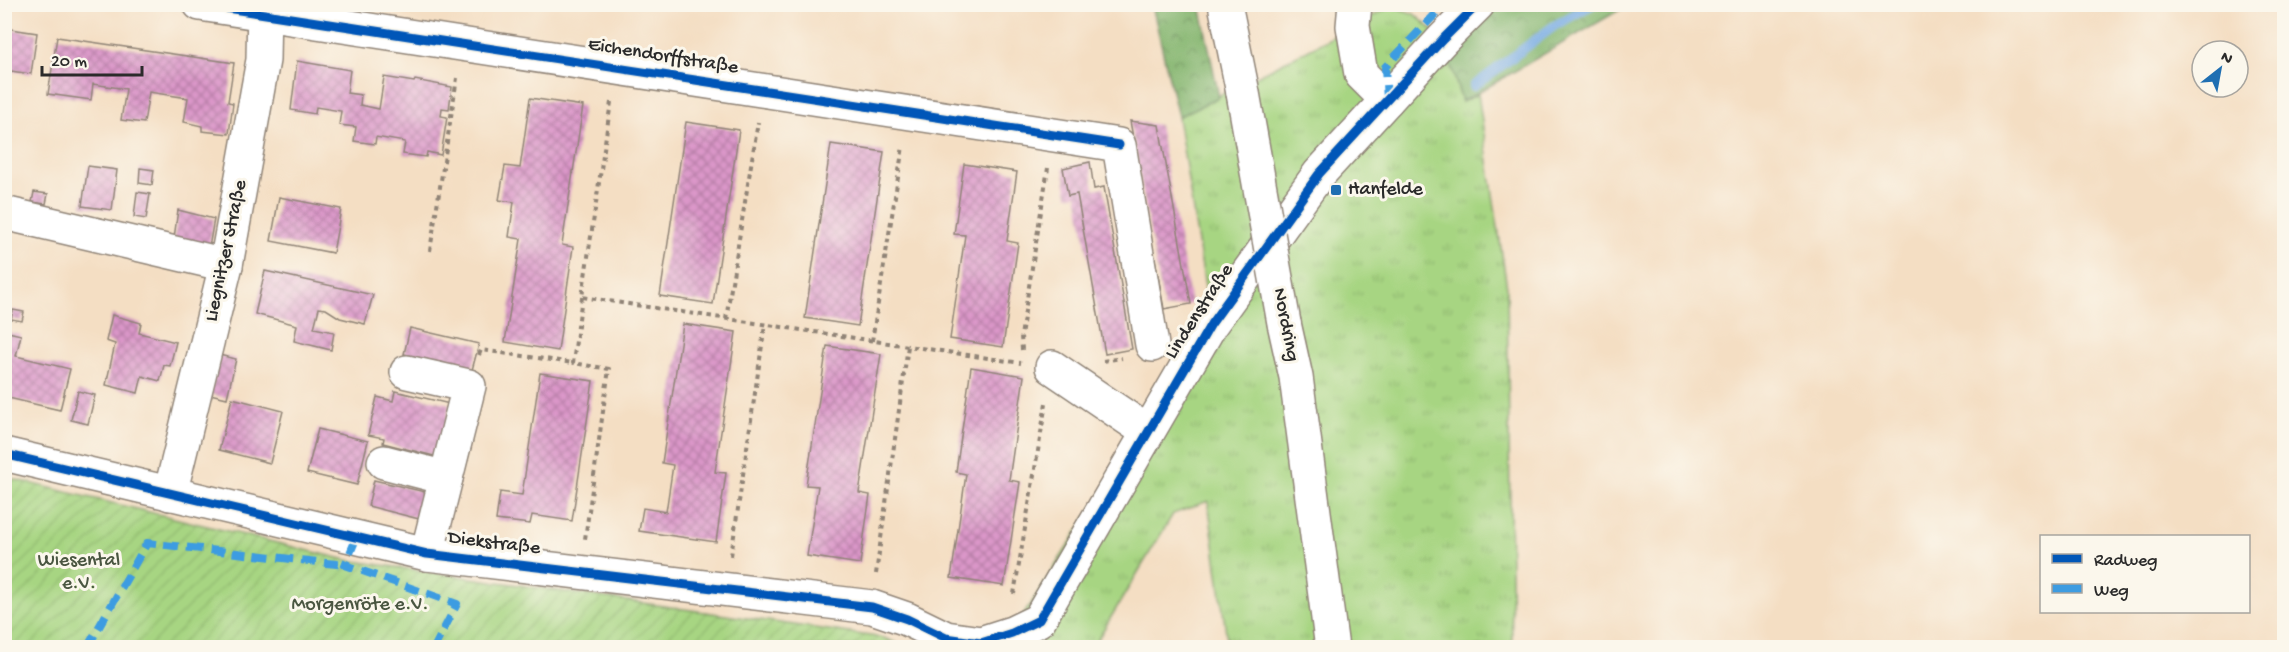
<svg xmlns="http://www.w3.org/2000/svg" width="2289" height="652" font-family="'Gochi Hand',sans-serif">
	<defs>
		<pattern id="grass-tufts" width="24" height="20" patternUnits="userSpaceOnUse" patternTransform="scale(1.5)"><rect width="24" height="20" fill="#a7d582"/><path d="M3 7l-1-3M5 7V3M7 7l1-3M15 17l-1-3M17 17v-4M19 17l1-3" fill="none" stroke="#90b770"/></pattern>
		<pattern id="forest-crowns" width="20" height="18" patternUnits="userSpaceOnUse" patternTransform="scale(1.5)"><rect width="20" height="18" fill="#85b670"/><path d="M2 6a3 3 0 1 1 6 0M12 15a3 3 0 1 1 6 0" fill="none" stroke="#6d945c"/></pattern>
		<pattern id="garden-furrows" width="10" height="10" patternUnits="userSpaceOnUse" patternTransform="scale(1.5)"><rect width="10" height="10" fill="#a7d582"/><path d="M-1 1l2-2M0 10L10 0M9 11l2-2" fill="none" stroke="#90b770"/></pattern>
		<pattern id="building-cross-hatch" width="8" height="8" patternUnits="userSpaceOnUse" patternTransform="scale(1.5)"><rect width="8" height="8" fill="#db97c9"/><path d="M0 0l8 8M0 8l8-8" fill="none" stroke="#b27ba3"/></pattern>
	</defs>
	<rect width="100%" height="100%" fill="#fbf7ec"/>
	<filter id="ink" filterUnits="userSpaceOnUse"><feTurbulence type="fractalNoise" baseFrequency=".0167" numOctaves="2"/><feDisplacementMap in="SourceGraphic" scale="12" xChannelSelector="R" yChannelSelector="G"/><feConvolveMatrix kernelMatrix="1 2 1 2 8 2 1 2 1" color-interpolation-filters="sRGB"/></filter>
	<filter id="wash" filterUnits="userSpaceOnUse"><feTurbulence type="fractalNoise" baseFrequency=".008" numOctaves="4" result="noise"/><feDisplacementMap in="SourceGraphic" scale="24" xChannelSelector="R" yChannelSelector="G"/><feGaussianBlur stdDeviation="1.35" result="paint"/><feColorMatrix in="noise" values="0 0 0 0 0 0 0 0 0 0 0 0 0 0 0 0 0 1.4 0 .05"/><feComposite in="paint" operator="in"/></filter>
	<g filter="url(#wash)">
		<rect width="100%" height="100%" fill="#f4dec3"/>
		<!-- grass -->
		<path fill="url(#grass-tufts)" stroke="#698056" stroke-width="1.5" d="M1392,6l22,8 29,25 19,63 16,-8 29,194 5,359h-284l-20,-146 -35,13 -80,133 -111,1 30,-15 199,-309 -33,-207z"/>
		<!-- forest -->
		<g fill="url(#forest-crowns)" stroke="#58704e" stroke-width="1.5">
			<path d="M1152,5h48l19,92 -41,20z"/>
			<path d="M1478,5h150l-166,97 -19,-63z"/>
		</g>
		<!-- garden -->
		<path fill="url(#garden-furrows)" stroke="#698056" stroke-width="1.5" d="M5,477l342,83 537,78 21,9h-900z"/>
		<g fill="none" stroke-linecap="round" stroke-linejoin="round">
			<!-- stream -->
			<path stroke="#76aae3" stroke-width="10" d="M1474,86l80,-60 39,-22"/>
		</g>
		<g id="blocks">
			<!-- building -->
			<g fill="url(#building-cross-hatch)">
				<path d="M4,28l33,5 -6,41 -27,-4z"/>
				<path d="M57,37l177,26 -6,39 5,1 -4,31 -27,-3v-5l-18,-4 4,-24 -39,-6 -5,31 -23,-3 5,-31 -33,-5 -2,16 -43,-6z"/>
				<path d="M297,61l53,9 -3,23 14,2 -1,10 19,4 5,-32 30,5 1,-2 37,7 -3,22 -7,-1 -1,8 6,1 -6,38 -14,-3 -1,5 -23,-3 2,-12 -29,-5 -1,7 -21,-3 2,-14 -17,-2 2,-14 -25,-4 -1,7 -24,-4z"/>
				<path d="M530,98l53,8 -21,139 11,2 -15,104 -53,-9 16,-103 -12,-2 5,-35 -15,-2 6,-34 15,2z"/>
				<path d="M1130,121l29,4 32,179 -27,5z"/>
				<path d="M686,122l53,8 -26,174 -53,-8z"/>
				<path d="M831,144l53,8 -26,174 -53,-8z"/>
				<path d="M1090,162l4,27 10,-2 28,162 -27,5 -28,-160 -9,2 -5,-28z"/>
				<path d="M964,164l53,8 -10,69 11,2 -15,104 -53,-8 15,-104 -11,-1z"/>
				<path d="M88,166l29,4 -5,40 -30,-4z"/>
				<path d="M140,168l14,2 -2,15 -13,-2z"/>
				<path d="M34,192l14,2 -2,10 -14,-2z"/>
				<path d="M137,192l13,2 -4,25 -12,-2z"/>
				<path d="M279,197l62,12 -8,44 -62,-12z"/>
				<path d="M178,210l36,9 -6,34 -35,-8z"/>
				<path d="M265,271l108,24 -8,29 -25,-6 -14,-9 -7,-1 -5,20 20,4 -3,18 -37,-9 3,-16 -42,-11z"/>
				<path d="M13,310l11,2 -2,9 -11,-2z"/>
				<path d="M112,315l29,8 -2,10 37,9 -6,24 -6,-1 -4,16 -18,-5 -4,17 -32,-8 9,-41 -9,-3z"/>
				<path d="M683,324l53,8 -21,140 11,1 -10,69 -77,-11 4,-23 23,4 7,-47 -11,-2z"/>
				<path d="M410,328l69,16 -7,26 -68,-16z"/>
				<path d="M4,331l17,4 -5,21 54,13 -10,41 -56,-13 7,-31 -7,-2z"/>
				<path d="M827,346l54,8 -22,139 11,2 -10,69 -53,-8 11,-70 -12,-1z"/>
				<path d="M219,355l17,4 -9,39 -17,-4z"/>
				<path d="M971,367l53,9 -15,104 11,2 -16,104 -53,-8 15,-104 -10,-2z"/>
				<path d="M540,373l53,8 -21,140 -40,-6 -2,9 -34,-4 4,-28 22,3z"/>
				<path d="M78,391l17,4 -7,29 -17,-4z"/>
				<path d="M395,391l55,13 -12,53 -55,-14 1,-5 -16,-3 9,-38 16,4z"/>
				<path d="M232,398l51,13 -13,52 -51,-13z"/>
				<path d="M318,429l50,12 -11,44 -50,-12z"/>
				<path d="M374,480l55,13 -6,27 -55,-14z"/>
			</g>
		</g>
	</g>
	<g filter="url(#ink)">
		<use href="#blocks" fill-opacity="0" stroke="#908477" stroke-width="1.5"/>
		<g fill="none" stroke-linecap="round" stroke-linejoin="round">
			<!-- minor casing -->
			<g stroke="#908477" stroke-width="36">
				<g id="minor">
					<path d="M200,4l919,141 33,200"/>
					<path d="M1355,4l-2,22 8,48 26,26"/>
					<path d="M4,213l222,52"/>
					<path d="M1052,367l96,65"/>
					<path d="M407,372l62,14 -42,168"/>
					<path d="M4,454l423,100 445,53 35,12 39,19 35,5 31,-10 27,-13 172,-296 108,-150 124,-135 35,-35"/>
					<path d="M384,462l62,16"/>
					<path d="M170,494l56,-229 37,-205 1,-56"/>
				</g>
			</g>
			<!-- major casing -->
			<g stroke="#908477" stroke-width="36">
				<g id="major">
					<path d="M1225,4l18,89"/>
					<path d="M1284,323l12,54 36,271"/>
				</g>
			</g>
			<!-- path -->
			<g stroke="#908477" stroke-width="4" stroke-dasharray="4.5 4.5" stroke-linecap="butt">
				<path d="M611,102l-29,195 439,66"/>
				<path d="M430,251l27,-173"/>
				<path d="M582,297l-9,66 36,6 -24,170"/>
				<path d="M726,319l32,-197"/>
				<path d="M872,341l31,-195"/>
				<path d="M1022,350l-1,-14 27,-168"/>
				<path d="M479,355l2,-5 92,13"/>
				<path d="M1103,361l19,-3"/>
				<path d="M731,556l34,-231"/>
				<path d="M876,574l32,-228"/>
				<path d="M1014,594l32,-191"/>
			</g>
			<!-- minor -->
			<use href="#minor" stroke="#fff" stroke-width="33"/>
			<!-- major -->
			<use href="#major" stroke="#fff" stroke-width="33"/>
			<!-- major-bridge casing -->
			<g stroke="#908477" stroke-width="36" stroke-linecap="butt">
				<path id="major-bridge" d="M1243,93l41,230"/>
			</g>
			<!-- major-bridge -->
			<use href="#major-bridge" stroke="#fff" stroke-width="33"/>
			<!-- quiet -->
			<g stroke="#3d9ce1" stroke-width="8" stroke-dasharray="15 8" stroke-linecap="butt">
				<path d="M1387,100l-2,-33 60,-63"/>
				<path d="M356,539l-11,26 112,39 -23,44"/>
				<path d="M87,648l60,-105 198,22"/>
			</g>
			<!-- cycleway casing -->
			<g stroke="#fbf7ec" stroke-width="13">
				<g id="cycleway">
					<path d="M200,4l919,141"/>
					<path d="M4,454l423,100 445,53 35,12 39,19 35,5 31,-10 27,-13 172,-296 108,-150 124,-135 35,-35"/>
				</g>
			</g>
			<!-- cycleway -->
			<use href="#cycleway" stroke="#0057b8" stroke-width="9"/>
		</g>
	</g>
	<!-- markers -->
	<rect fill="#1f6fb2" stroke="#fbf7ec" stroke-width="2" x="1330" y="184" width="12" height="12" rx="3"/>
	<g text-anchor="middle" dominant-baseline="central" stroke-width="6" stroke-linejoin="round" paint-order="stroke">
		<!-- street labels -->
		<g font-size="20" fill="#2b2b2b" stroke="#fbf7ec">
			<text transform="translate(663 57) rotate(9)">Eichendorffstraße</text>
			<text transform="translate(227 251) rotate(-78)">Liegnitzer Straße</text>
			<text transform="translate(1200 312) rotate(-57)">Lindenstraße</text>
			<text transform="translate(1285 325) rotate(79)">Nordring</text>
			<text transform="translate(494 544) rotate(7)">Diekstraße</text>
		</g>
		<!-- poi labels -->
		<g font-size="20" fill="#2b2b2b" stroke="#fbf7ec" text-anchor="start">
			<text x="1348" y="190">Hanfelde</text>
		</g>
		<!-- park labels -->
		<g font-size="20" fill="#4a5641" stroke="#fbf7ec">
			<text x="79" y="561">Wiesental<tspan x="79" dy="23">e.V.</tspan></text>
			<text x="360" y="605">Morgenröte e.V.</text>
		</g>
	</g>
	<!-- margin -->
	<rect width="2289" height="652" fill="none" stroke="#fbf7ec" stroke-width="24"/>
	<!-- legend -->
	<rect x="2040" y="535" width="210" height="78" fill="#fbf7ec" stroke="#a8a59f" stroke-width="1.5"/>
	<rect x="2052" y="554" width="30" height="9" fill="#0057b8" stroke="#a8a59f" stroke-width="1.5"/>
	<text x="2094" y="565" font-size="18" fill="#2b2b2b">Radweg</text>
	<rect x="2052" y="584" width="30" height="9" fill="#3d9ce1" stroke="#a8a59f" stroke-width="1.5"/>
	<text x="2094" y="595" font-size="18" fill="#2b2b2b">Weg</text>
	<!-- north arrow -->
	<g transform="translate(2220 69) rotate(31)"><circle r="28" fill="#fbf7ec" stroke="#a8a59f" stroke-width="1.5"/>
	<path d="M0-4.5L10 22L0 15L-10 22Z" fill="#1f6fb2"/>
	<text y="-9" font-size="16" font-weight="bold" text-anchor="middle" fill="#2b2b2b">N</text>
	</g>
	<!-- scale -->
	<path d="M42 66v9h100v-9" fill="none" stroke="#2b2b2b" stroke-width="3"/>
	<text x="51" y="66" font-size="18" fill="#2b2b2b" stroke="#fbf7ec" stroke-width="4.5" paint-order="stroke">20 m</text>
</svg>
